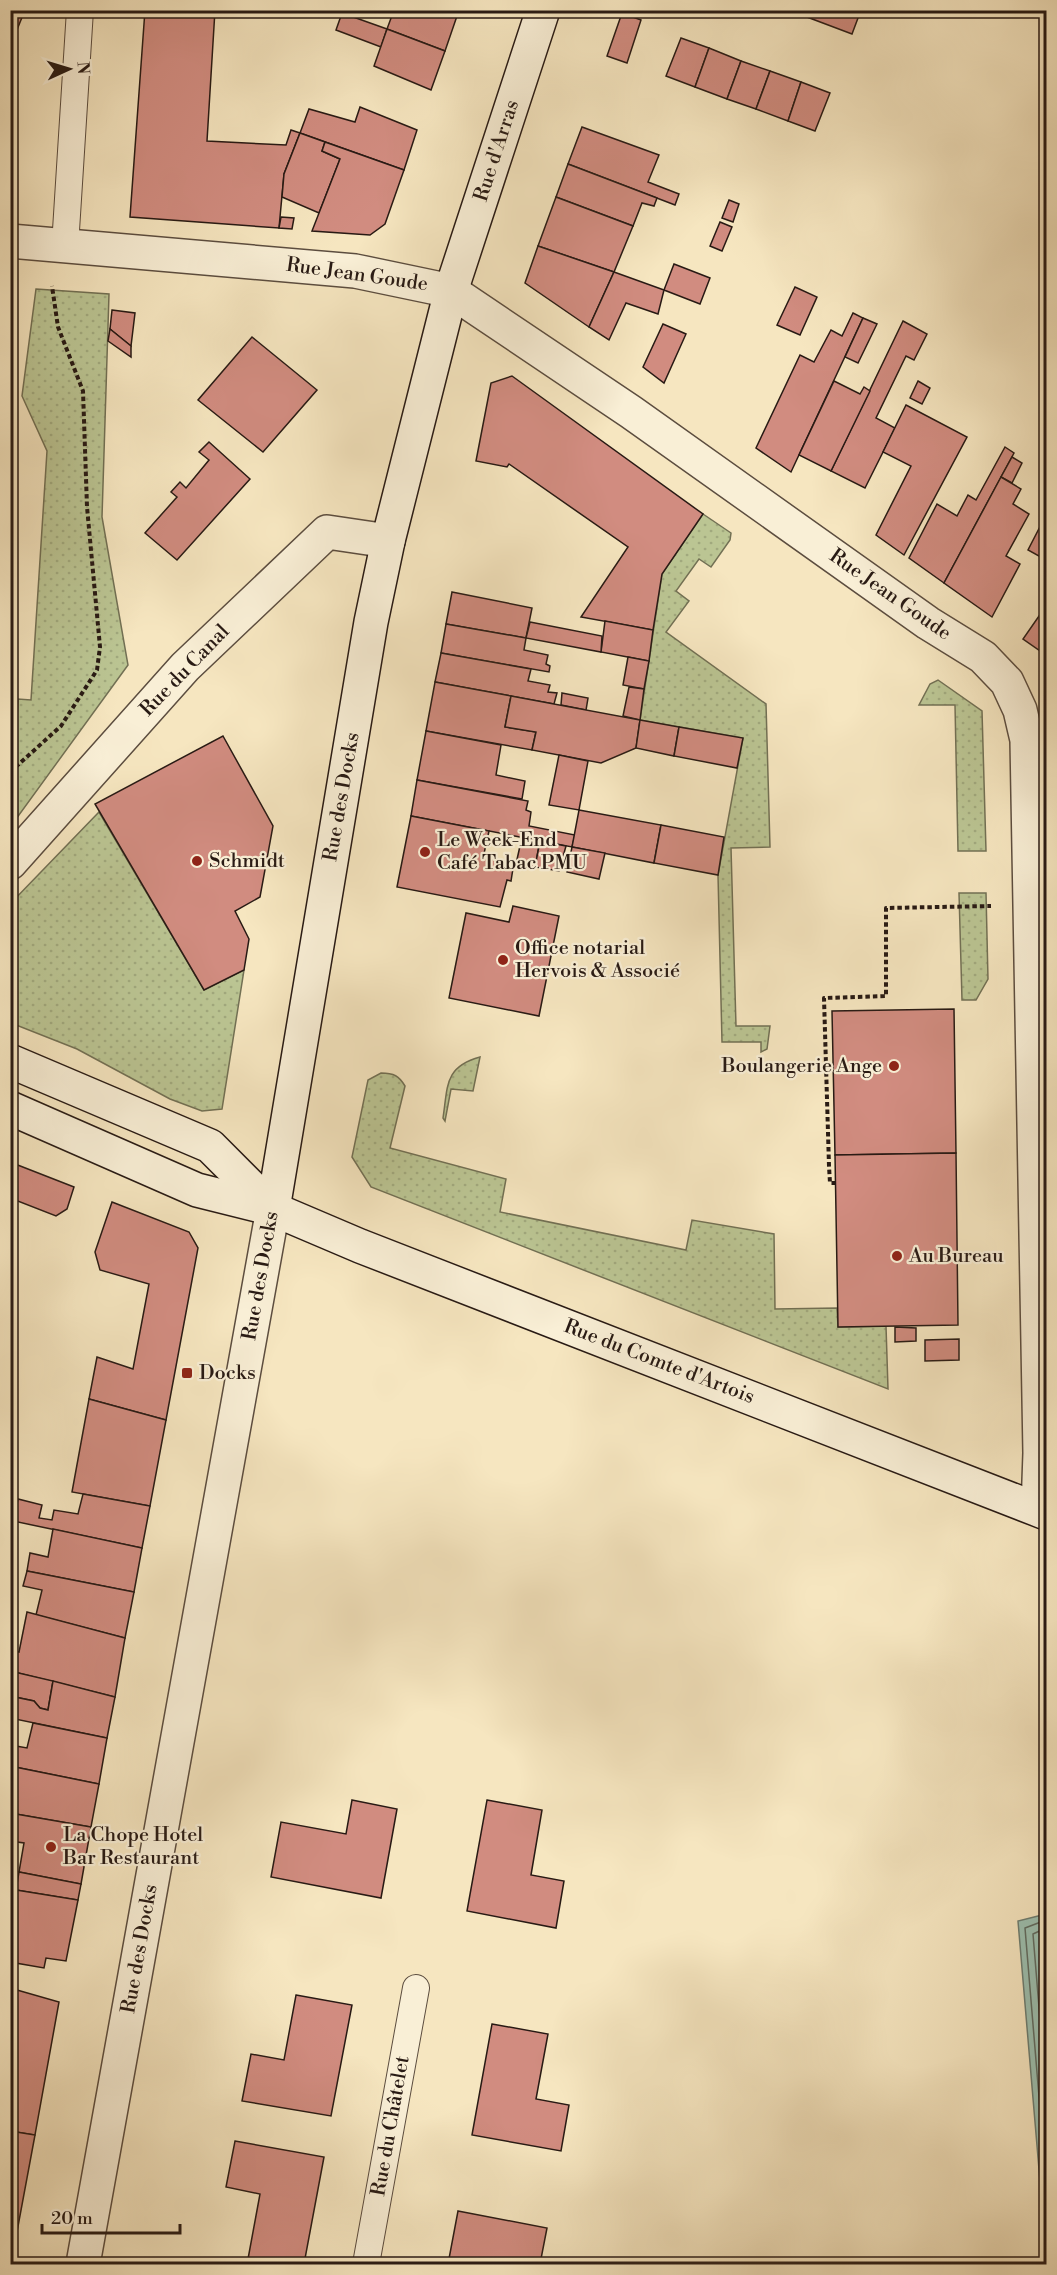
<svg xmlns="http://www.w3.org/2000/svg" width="1057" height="2275" font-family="'Libre Bodoni',serif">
	<defs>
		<pattern id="grass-dots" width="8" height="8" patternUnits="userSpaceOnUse" patternTransform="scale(1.5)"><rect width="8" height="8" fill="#bbc593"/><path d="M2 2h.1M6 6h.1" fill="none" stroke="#a1a97e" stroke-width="1.8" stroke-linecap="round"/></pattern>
	</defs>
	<rect width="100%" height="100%" fill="#f6e6c0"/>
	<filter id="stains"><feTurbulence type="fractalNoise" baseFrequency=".00333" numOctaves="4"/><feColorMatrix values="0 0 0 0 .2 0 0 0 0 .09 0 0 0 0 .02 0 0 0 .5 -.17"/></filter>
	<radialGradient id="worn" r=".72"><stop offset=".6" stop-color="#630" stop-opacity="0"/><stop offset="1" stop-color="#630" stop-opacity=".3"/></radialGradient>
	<!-- grass -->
	<g fill="url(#grass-dots)" stroke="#727054" stroke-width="1.5">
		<path d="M36,289l73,5 -7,223 26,148 -117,161v-84l5,-4 2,-39 13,1 16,-249 -25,-55z"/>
		<path d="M703,514l28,19 -1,7 -19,27 -12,-8 -23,32 13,10 -23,31 100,72 4,143 -39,1 5,178h34l-3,23 -6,3v-10h-39l-4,-167 25,-137 -103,-18 22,-146z"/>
		<path d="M938,680l44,31 4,140h-28l-3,-146h-36l11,-21z"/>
		<path d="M99,812l105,178 40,-20 -22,139 -20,2 -32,-12 -93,-50 -66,-26 -1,-119z"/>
		<path d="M959,893h27l2,86 -12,21h-14z"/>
		<path d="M480,1057l-7,34 -22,-2 -6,32 -2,-3c5,-32 1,-51 37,-61z"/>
		<path d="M381,1073c13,0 18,3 24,13l-15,62 116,31 -6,33 186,38 6,-30 82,14 1,75 62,-1 1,19 48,-1 2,63 -517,-202 -19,-30 16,-77z"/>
	</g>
	<!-- water -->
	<path fill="#9dc0b0" stroke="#6e7e72" stroke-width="1.5" d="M1046,1914v338l-28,-331z"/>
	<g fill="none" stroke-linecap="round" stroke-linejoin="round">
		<!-- shore -->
		<g stroke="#626d62" stroke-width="1.5">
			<path d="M1046,1920l-21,8 21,253"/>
			<path d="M1046,1928l-13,6 13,159"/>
		</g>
	</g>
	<!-- building -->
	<g fill="#d18c80" stroke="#281a14" stroke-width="1.5">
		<path d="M10,10h15l-15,37z"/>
		<path d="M145,10h70l-8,131 79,4 5,-15 9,3 -16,41 -5,54 -149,-11z"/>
		<path d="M394,10h46l17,6 -12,35 -58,-22z"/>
		<path d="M801,10h60l-9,24 -53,-20z"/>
		<path d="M342,13l45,16 -6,18 -45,-17z"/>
		<path d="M622,13l19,7 -14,43 -20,-7z"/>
		<path d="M387,29l58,22 -14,39 -57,-24z"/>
		<path d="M681,38l28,10 -14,39 -29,-11z"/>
		<path d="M709,48l32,13 -14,38 -32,-12z"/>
		<path d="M741,61l29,10 -14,38 -29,-10z"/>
		<path d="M770,71l31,11 -13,39 -32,-12z"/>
		<path d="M801,82l29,11 -15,38 -27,-10z"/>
		<path d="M360,107l57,23 -13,40 -104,-37 9,-24 46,13z"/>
		<path d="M582,127l77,28 -11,27 31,12 -4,11 -107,-41z"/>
		<path d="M300,133l25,9 -3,9 18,8 -21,54 -37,-16 2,-23z"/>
		<path d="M325,142l79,28 -19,54 -15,11 -58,-4 28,-72 -18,-8z"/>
		<path d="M568,164l89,34 -3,8 -12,-3 -9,23 -77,-29z"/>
		<path d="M556,197l77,29 -19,46 -76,-26z"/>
		<path d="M729,200l10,4 -6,18 -11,-4z"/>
		<path d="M281,217l13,1 -2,11 -13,-1z"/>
		<path d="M720,222l12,5 -10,24 -12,-5z"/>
		<path d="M538,246l76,26 -25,55 -64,-44z"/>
		<path d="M674,264l36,14 -10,26 -36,-14z"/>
		<path d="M614,272l50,18 -6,24 -32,-11 -17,37 -20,-13z"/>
		<path d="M795,287l22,10 -17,38 -23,-10z"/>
		<path d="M112,310l23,3 -4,33 -21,-17z"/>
		<path d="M853,313l10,5 -72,154 -35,-24 44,-93 14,7 17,-32 11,6z"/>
		<path d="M863,318l14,6 -19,39 -13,-6z"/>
		<path d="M903,321l24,13 -13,26 -8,-4 -30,62 19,10 -30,60 -34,-17z"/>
		<path d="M663,324l23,10 -22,49 -21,-16z"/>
		<path d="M110,329l21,17v11l-23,-16z"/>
		<path d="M252,337l65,53 -54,62 -65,-52z"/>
		<path d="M512,376l191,138 -41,60 -9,56 -72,-13 47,-70 -119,-83 -2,3 -31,-6 15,-78z"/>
		<path d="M834,381l26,13 4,-7 6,4 -39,80 -32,-16z"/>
		<path d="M918,381l12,7 -8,16 -12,-6z"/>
		<path d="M906,405l61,32 -63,118 -28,-20 35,-69 -28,-14z"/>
		<path d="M209,442l41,37 -73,81 -32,-27 32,-36 -6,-5 9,-10 6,6 23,-28 -10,-8z"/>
		<path d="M1005,447l9,6 -70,130 -35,-25 28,-54 20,12 11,-21 8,5z"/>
		<path d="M1012,457l10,6 -10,20 -11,-6z"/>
		<path d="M1001,477l20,12 -8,15 16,10 -23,42 14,8 -28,53 -48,-34z"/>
		<path d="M1046,515v45l-18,-10z"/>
		<path d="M10,547l5,1 -5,67z"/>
		<path d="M452,592l80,16 -6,30 -80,-14z"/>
		<path d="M1046,606v49l-23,-16z"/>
		<path d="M605,621l48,9 -4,31 -48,-9z"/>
		<path d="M530,622l72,14 -1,16 -75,-14z"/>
		<path d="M446,624l80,14 -2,12 24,5 -2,9 4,2 -1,6 -108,-19z"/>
		<path d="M441,653l90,16 -3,12 22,4 -2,7 9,1 -3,11 -119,-22z"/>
		<path d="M628,657l21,4 -5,28 -21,-4z"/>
		<path d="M435,682l76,14 -6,31 31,5 -4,18 -106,-19z"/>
		<path d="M629,687l15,2 -4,31 -17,-4z"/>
		<path d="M562,693l26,5 -2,12 -25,-5z"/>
		<path d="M511,696l129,24 -4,28 -35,15 -69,-13 4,-18 -31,-5z"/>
		<path d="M640,720l39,7 -5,29 -38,-8z"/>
		<path d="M679,727l64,11 -6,30 -63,-12z"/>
		<path d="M426,731l75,14 -5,30 29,6 -3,18 -105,-19z"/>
		<path d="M223,736l50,90 -13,71 -25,14 14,28 -5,31 -40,20 -109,-186z"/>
		<path d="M559,755l29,6 -9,49 -30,-5z"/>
		<path d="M417,780l111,21 -2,9 5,2 -2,14 46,9 -3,12 -161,-31z"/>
		<path d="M579,810l82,15 -7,38 -82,-16z"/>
		<path d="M411,816l78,15 -6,27 31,4 -3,19 -4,-1 -7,27 -103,-20z"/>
		<path d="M661,825l63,12 -6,38 -64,-12z"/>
		<path d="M522,837l18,4 -5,26 -19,-3z"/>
		<path d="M540,841l26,5 -7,25 -24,-4z"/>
		<path d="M572,847l33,6 -6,26 -32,-7z"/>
		<path d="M513,906l46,10 -20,100 -90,-18 17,-85 43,9z"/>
		<path d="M954,1009l2,144 -121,2 -3,-144z"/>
		<path d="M956,1153l2,172 -120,2 -3,-172z"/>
		<path d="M10,1162l64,25 -7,22 -11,7 -46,-18z"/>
		<path d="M112,1202l77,30 9,16 -32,172 -77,-21 8,-42 36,12 16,-85 -49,-14 -5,-18z"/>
		<path d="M895,1327l21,1v13l-21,1z"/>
		<path d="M959,1339v21l-34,1v-21z"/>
		<path d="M89,1399l77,21 -16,86 -78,-14z"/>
		<path d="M83,1494l67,12 -8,42 -129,-27 5,-22 24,6 -3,13 13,2 2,-10 24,4z"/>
		<path d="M53,1529l89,19 -8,44 -107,-21 3,-18 18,4z"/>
		<path d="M27,1571l107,21 -9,46 -89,-23 6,-25 -19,-4z"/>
		<path d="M27,1612l98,26 -10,59 -105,-26v-21l9,2z"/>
		<path d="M10,1671l43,10 -5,29 -8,-2 -6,-7 -24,-5z"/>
		<path d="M53,1681l62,16 -8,41 -97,-20v-22l24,5 6,7 8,2z"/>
		<path d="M33,1723l74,15 -8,46 -89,-18v-21l17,3z"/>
		<path d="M10,1766l89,18 -8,43 -81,-14z"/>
		<path d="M352,1800l45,9 -16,89 -110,-21 10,-55 65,12z"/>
		<path d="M487,1800l55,10 -11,65 33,6 -8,47 -89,-17z"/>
		<path d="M10,1813l81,14 -10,57 -62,-12 5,-29 -14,-2z"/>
		<path d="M19,1872l62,12 -3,16 -62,-10z"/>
		<path d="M10,1889l68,11 -12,61 -20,-3 -2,10 -34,-6z"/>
		<path d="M10,1988l49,14 -24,133 -25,-4z"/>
		<path d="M296,1995l56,10 -21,111 -89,-15 9,-47 33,6z"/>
		<path d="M492,2024l56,10 -12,65 33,6 -8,46 -89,-16z"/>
		<path d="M10,2131l25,4 -24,129h-1z"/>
		<path d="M235,2141l89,16 -20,107h-24l-32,-5 12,-65 -34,-7z"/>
		<path d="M458,2211l89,17 -7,36h-92z"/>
	</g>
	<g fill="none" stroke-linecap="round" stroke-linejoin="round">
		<!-- lane casing -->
		<g stroke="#5c4d3f" stroke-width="28">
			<g id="lane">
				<path d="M65,246l15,-236"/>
				<path d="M366,2264l50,-276"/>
			</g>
		</g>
		<!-- street casing -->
		<g stroke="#5c4d3f" stroke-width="36">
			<g id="street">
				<path d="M10,241l345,30 96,20 180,121 297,211 55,34 24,25 13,28 7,30 13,713 -2,56"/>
				<path d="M10,863l175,-196 142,-135 61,9"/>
				<path d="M83,2264l190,-1055"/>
			</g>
		</g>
		<!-- secondary casing -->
		<g stroke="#281a14" stroke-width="36">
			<g id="secondary">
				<path d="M10,1061l200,85 62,62"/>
				<path d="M10,1108l187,82 76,19 87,37 686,267"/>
				<path d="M273,1209l98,-587 17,-81 63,-250 92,-281"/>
			</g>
		</g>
		<!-- path -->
		<g stroke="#281a14" stroke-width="4" stroke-dasharray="4.5 3" stroke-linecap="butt">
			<path d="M10,772l51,-46 36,-56 3,-23 -13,-140 -4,-116 -25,-64 -6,-41"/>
			<path d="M836,1183h-6l-1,-17 -5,-168 62,-2v-88l105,-2"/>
		</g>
		<!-- lane -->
		<use href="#lane" stroke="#f9efd6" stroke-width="26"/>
		<!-- street -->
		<use href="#street" stroke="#f9efd6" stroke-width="33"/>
		<!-- secondary -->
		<use href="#secondary" stroke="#f9efd6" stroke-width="33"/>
	</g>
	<!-- markers -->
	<g fill="#8f2418" stroke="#f9efd6" stroke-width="2">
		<circle cx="425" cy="852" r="6"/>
		<circle cx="197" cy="861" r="6"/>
		<circle cx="503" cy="960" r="6"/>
		<circle cx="894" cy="1066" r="6"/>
		<circle cx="897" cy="1256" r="6"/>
		<rect x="181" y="1367" width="12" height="12" rx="3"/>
		<circle cx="51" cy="1847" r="6"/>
	</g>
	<g text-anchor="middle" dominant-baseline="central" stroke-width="4.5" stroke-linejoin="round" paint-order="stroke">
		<!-- street labels -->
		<g font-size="20" fill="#281a14" stroke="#f9efd6">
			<text transform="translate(497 151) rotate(-72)">Rue d'Arras</text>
			<text transform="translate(357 275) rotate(8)">Rue Jean Goude</text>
			<text transform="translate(890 595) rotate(35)">Rue Jean Goude</text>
			<text transform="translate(185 671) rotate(-46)">Rue du Canal</text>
			<text transform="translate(342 797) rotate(-80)">Rue des Docks</text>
			<text transform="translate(261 1276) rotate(-80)">Rue des Docks</text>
			<text transform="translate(659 1362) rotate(21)">Rue du Comte d'Artois</text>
			<text transform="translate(140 1949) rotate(-80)">Rue des Docks</text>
			<text transform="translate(391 2126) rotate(-80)">Rue du Châtelet</text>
		</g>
		<!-- poi labels -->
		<g font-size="20" fill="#281a14" stroke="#f9efd6" text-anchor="start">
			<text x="437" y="840">Le Week-End<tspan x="437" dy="23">Café Tabac PMU</tspan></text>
			<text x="209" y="861">Schmidt</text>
			<text x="515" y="948">Office notarial<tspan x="515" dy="23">Hervois &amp; Associé</tspan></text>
			<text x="882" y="1066" text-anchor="end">Boulangerie Ange</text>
			<text x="909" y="1256">Au Bureau</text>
			<text x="199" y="1373">Docks</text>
			<text x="63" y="1835">La Chope Hotel<tspan x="63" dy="23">Bar Restaurant</tspan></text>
		</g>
	</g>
	<!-- margin -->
	<rect width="1057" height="2275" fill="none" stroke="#f6e6c0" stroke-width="36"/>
	<rect x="12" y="12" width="1033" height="2251" fill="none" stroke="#281a14" stroke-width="3"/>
	<rect x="18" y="18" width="1021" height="2239" fill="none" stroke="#281a14" stroke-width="1.5"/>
	<!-- north arrow -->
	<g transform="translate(69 69) rotate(86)" stroke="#f9efd6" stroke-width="4.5" paint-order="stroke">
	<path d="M0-4.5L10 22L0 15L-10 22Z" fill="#281a14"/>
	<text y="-9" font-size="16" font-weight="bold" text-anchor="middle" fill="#281a14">N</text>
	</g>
	<!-- scale -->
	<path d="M42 2224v9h138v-9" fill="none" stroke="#281a14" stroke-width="3"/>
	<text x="51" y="2224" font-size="18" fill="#281a14" stroke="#f9efd6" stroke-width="4.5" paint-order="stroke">20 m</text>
	<rect width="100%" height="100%" filter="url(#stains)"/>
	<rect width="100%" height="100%" fill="url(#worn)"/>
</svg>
